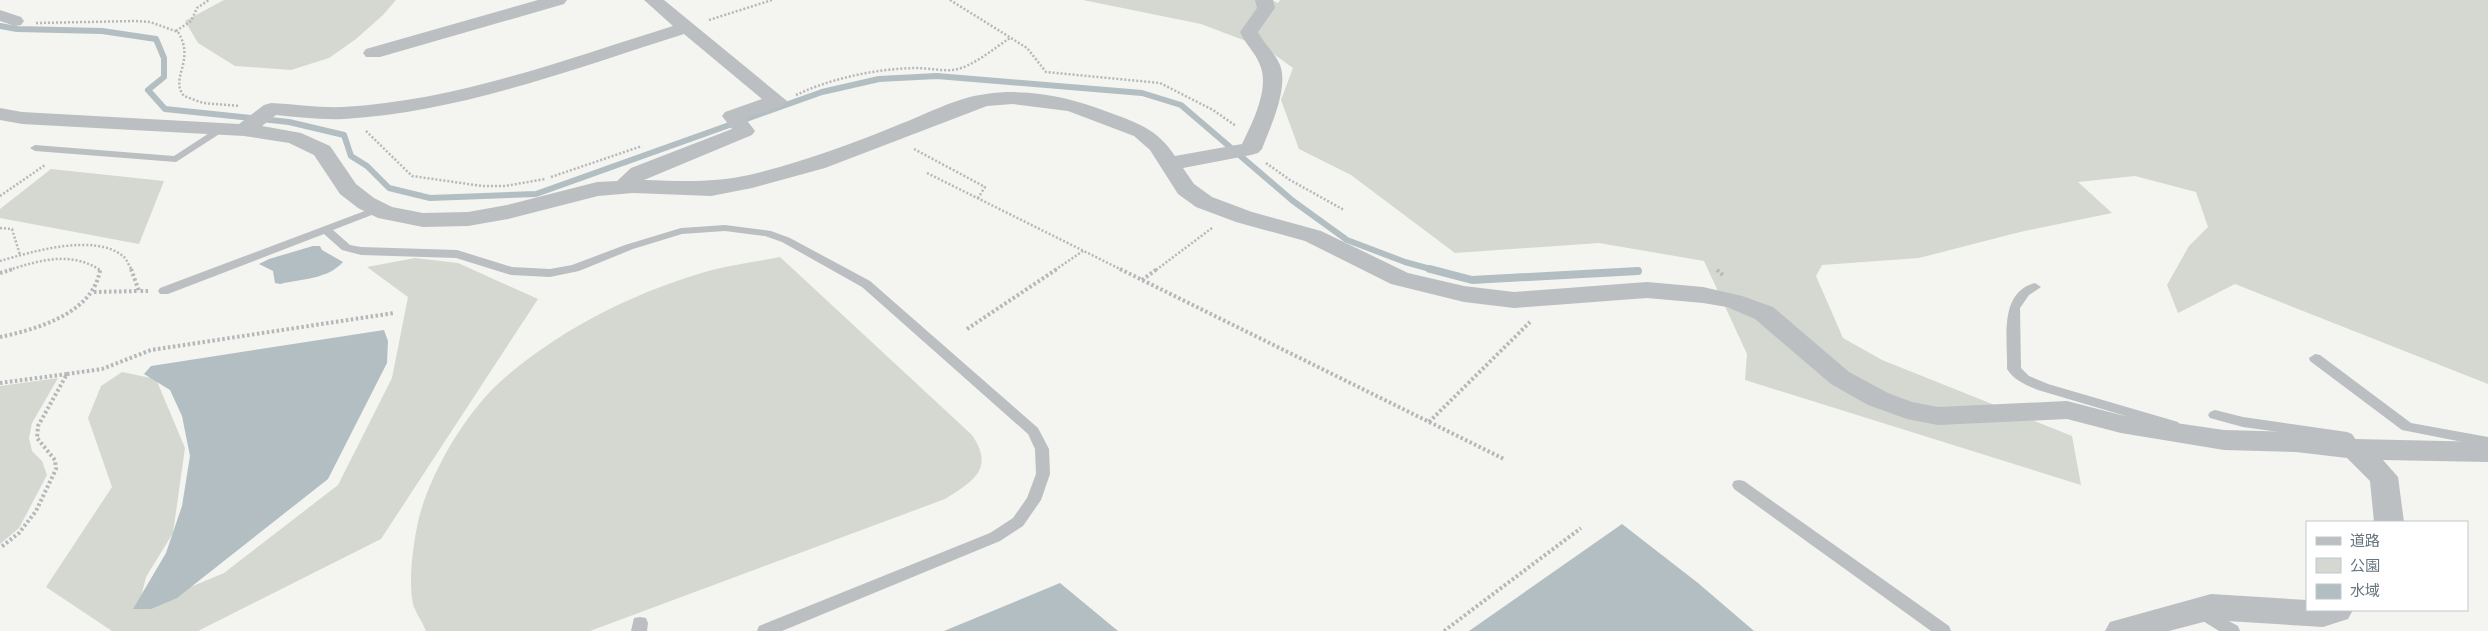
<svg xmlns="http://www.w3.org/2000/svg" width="2488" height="631" font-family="'Fira Sans','Noto Sans JP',sans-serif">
	<rect width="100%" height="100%" fill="#f4f4f1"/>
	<!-- green -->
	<g fill="#d4d8d1">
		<path d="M224,0h172l-13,15 -27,24 -27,19 -38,12 -56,-4 -37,-23 -13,-22z"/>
		<path d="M1083,0h189l6,3 2,-3h1208v384l-253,-100 -57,29 -11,-28 22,-39 19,-19 -12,-35 -61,-16 -57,6 34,31 -92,19 -101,26 -97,7 -6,11 27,62 39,22 190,76 9,49 -336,-105 2,-26 -43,-93 -105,-18 -144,10 -104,-78 -52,-26 -18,-49 12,-32 -26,-19 -66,-25z"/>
		<path d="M51,169l113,12 -25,63 -139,-26v-9z"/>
		<path d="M780,257l192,178c23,34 1,46 -27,64l-355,132h-164c-3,-8 -9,-16 -12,-24 -7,-22 0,-71 6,-93 13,-45 45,-100 80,-132 59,-53 140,-93 216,-113 21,-5 43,-8 64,-12z"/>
		<path d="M415,258l43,5 80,36 -157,240 -183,92h-86l-66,-44 66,-100 -24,-69 13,-32 21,-14 34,7 29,69 -12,85 -27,44 -8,32 86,-36 114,-88 54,-107 16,-81 -41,-30z"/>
		<path d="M58,378l-26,45 -3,15 3,13 10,10 5,14 -28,53 -19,16v-158z"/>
	</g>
	<!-- water -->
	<g fill="#b2bec1">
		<path d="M313,246h7l2,4 21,12c-15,17 -41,17 -63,22l-5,-1 -2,-12 -14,-7 10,-5z"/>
		<path d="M384,330l4,11 -1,22 -59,116 -151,119 -26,11h-18l33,-56 16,-47 8,-50 -8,-40 -12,-26 -26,-16 7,-8z"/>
		<path d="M1622,524l76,59 56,48h-285z"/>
		<path d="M1060,583l58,48h-174z"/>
	</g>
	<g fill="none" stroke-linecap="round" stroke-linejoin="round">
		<!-- stream-far1 -->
		<path stroke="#b2bec1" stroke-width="6" d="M0,26l17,3 85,2 54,8 8,19v19l-16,13 17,19 124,13 55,13 7,21 16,10 22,22 41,10 106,-4 286,-102 57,-13 58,-3 205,17 39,12 112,96 54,39 58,22 29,8"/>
		<!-- stream -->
		<path stroke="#b2bec1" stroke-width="8" d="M1430,269l42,11 166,-9"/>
		<!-- path-far1 -->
		<g stroke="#b5b8ba" stroke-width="2.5" stroke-dasharray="2 2" stroke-linecap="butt">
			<path d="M950,0l77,48 19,24 114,11 53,27 23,16"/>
			<path d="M709,20l63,-20"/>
			<path d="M36,23l100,-2 14,1 28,10c18,29 -9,46 6,64l19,7 37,3"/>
			<path d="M176,31l15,-10 6,-13 12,-8"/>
			<path d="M796,95c36,-17 79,-26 119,-27 13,0 26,3 38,2 20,-3 41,-22 57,-32"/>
			<path d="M366,131l46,45 70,10h23l40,-7"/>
			<path d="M914,149l71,38 -7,11"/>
			<path d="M1266,163l24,17 54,30"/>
			<path d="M927,173l195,97"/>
			<path d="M551,177l91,-31"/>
			<path d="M0,196l45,-31"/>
			<path d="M0,228l12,1 8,26"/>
			<path d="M0,261c31,-9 96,-29 124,-4 3,3 5,9 8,13"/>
			<path d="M9,270c31,-10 62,-19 91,0"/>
			<path d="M1055,270l28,-19"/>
			<path d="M1156,270l56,-42"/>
		</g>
		<!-- path -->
		<g stroke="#b5b8ba" stroke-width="4" stroke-dasharray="2.5 2.5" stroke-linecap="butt">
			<path d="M131,269l8,22h9"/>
			<path d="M1120,269l384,190"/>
			<path d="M1717,270l7,6"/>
			<path d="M0,273l13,-4"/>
			<path d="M1142,280l15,-11"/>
			<path d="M94,292l45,-1"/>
			<path d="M967,329l90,-60"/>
			<path d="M0,337c38,-8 93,-24 100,-67l-2,-1"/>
			<path d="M67,374l35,-5 49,-19 243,-37"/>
			<path d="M0,383l67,-9 -29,52 -1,12 18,22 1,9 -20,42 -17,22 -19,15"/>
			<path d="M1429,422l101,-100"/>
			<path d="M1444,631l137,-103"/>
		</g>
		<!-- service -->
		<g fill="#bbbfc2" fill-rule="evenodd">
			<path d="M220,126l5,3 -1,2 -48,31 -141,-11 -5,-3 5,-3 139,11z"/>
			<path d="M378,206l6,3 -2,2 -49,19 17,15 11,2 96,3 55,17 38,2 22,-4 53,-20 56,-17 44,-3 46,6 19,7 80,43 168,147 11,21 1,25 -9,26 -18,26 -23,15 -218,90h-25l2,-5 231,-93 23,-15 14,-20 9,-24 -1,-25 -7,-15 -166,-147 -80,-45 -17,-6 -40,-5 -43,3 -49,15 -54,22 -29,6 -39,-2 -55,-17 -95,-3 -19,-5 -18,-16 -156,60h-8l-2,-3 2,-3z"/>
			<path d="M2035,283l6,4 -12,8 -9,13 1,60 8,8 19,8 130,38 2,3 -2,3 -5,2 -135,-40c-12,-5 -23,-9 -31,-21 1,-30 -9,-76 28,-86z"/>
			<path d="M2315,354l5,1 91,68 77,14v10l-86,-17 -92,-69 -1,-3z"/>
			<path d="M2215,410l28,7 104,15 5,2 10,15 -2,3h-10l-7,-11 -100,-14 -33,-9 -2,-3 2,-3z"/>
			<path d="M1739,480l5,1 205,145 2,5h-20l-197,-142 -2,-4 2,-4z"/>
			<path d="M2201,606l37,20 2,5h-21l-24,-15 -2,-4 2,-4z"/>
			<path d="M640,617l6,1 2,5 -1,8h-16l3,-13z"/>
		</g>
		<!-- minor -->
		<g fill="#bbbfc2" fill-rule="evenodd">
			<path d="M538,0h29l-3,4 -184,53h-14l-3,-4 3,-4z"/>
			<path d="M644,0h20l123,101 -3,4 -39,13 10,13 -3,4 -108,45c37,1 69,3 105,-5 50,-12 97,-29 144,-48 30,-11 61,-29 93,-33 41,-6 84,3 122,18 30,11 49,17 67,44l67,-12c10,-21 28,-55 18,-79 -4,-12 -15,-21 -20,-33l17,-24 -2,-8h18l2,8 -17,24c6,12 17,21 22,33 9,23 -10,63 -18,84l-4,4 -7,2 -68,13 11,16 18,13 40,15 69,19 87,42 56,13 50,6 133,-10 56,5 39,9 31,11 76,65 39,21 24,9 26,5 129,-6 54,14 103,15 72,2 59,7 133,3v20l-105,-2 15,17 6,45h-30l-4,-41 -23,-23 -51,-6 -72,-2 -103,-17 -54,-14 -129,6 -31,-6 -39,-14 -37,-21 -76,-65 -28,-12 -24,-4 -56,-5 -133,10 -50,-6 -73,-18 -86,-43 -69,-19 -40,-15 -18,-13 -28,-44 -16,-14 -66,-25 -55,-7 -26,2 -162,62 -73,20 -41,8 -78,-3 -35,3 -90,23 -40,7 -45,1 -45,-9 -20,-10 -18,-14 -26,-39 -25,-12 -45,-7 -222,-12 -22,-4v-12l22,4 217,12 25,-19 7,-2c24,1 48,5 72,4 114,-6 223,-48 330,-81zM684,34l78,65 -37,13 -3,4 10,13 -101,39 -14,13 -20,1 -90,23 -39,7 -45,1 -31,-6 -18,-9 -18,-14 -26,-38 -29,-13 -39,-7 14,-11c22,2 45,5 68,4 117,-7 229,-50 340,-85z"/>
			<path d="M0,10l21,7 3,4 -3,4 -6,1 -15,-5z"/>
			<path d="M2211,594l96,6v10h46l-5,9 -25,8 -112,-7 -42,11h-64l5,-9z"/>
		</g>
	</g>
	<!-- legend -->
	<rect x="2306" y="521" width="162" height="90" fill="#ffffff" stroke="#c2c8cb"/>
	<rect x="2316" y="537" width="25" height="8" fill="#bbbfc2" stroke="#c2c8cb"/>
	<text x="2350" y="546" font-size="15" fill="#67757e">道路</text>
	<rect x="2316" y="558" width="25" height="15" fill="#d4d8d1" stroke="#c2c8cb"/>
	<text x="2350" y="571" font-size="15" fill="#67757e">公園</text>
	<rect x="2316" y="584" width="25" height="15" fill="#b2bec1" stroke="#c2c8cb"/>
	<text x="2350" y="596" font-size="15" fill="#67757e">水域</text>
</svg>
